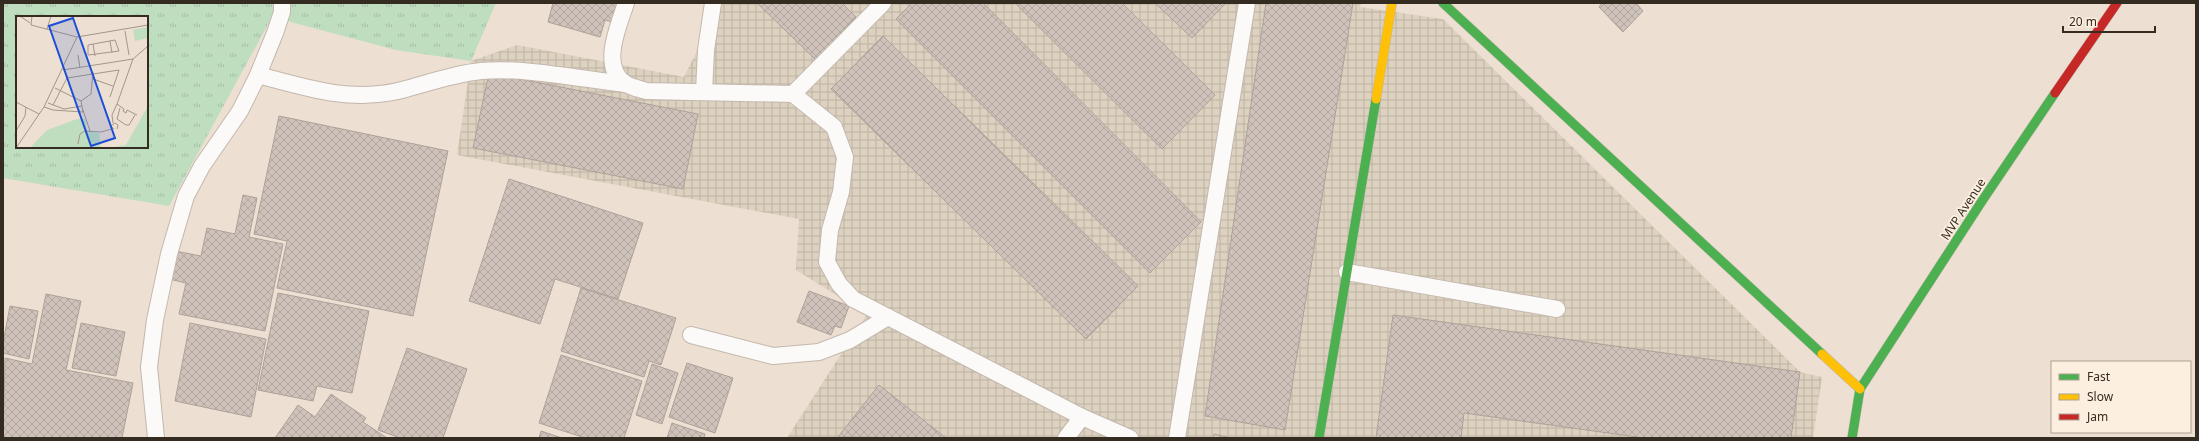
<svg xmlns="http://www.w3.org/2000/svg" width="2199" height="441" font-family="'Noto Sans',sans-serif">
	<defs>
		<pattern id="industrial-grid" width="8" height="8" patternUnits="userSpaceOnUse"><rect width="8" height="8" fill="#ddd1c0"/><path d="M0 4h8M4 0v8" fill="none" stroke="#beb4a5"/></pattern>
		<pattern id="grass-tufts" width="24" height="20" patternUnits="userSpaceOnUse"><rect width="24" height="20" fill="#bedebf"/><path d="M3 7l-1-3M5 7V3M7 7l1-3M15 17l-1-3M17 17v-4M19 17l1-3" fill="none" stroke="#a4bfa4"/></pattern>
		<pattern id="building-cross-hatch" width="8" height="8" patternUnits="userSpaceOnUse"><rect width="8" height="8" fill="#cfc2ba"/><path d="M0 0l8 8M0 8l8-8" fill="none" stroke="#b2a7a0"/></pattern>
	</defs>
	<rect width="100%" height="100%" fill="#eddfd1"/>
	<!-- industrial -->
	<path fill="url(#industrial-grid)" d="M707,3h654l-1,4 83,12 357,353 22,5 -9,61h-1026l80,-124 -71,-44 3,-51 -342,-64 14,-94 46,-16 167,32 17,-34z"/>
	<!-- grass -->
	<path fill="url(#grass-tufts)" fill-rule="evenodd" d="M3,3h493l-25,58 -75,-11 -124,-33 -103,189 -166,-28zM17,17h130v130h-130z"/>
	<!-- building -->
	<g fill="url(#building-cross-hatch)" stroke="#ada199">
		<path d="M553,3h68l-5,20 -11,-3 -5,17 -52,-15z"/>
		<path d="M757,3h85l14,14 -40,43z"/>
		<path d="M912,3h71l218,219 -51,51 -254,-254z"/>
		<path d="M1015,3h107l93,92 -53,54z"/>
		<path d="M1155,3h71l-34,35z"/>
		<path d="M1266,3h87l-68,427 -80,-14z"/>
		<path d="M1602,3h34l7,8 -20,21 -24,-25z"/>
		<path d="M883,36l255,250 -52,53 -255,-250z"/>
		<path d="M489,73l209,41 -15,75 -210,-41z"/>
		<path d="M279,116l169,35 -35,165 -136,-28 10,-47 -33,-7z"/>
		<path d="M509,179l134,44 -25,76 -63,-20 -15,45 -71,-23z"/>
		<path d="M243,195l14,3 -8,39 34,7 -18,87 -86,-17 7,-31 -17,-4 6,-28 26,5 6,-28 28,6z"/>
		<path d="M581,288l95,30 -15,47 -12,-4 -5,16 -83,-26z"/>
		<path d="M809,291l40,15 -8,22 -6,-2 -4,9 -34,-13z"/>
		<path d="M278,293l91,18 -17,82 -35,-7 -4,15 -55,-11z"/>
		<path d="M46,294l35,7 -15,69 67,13 -11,55h-119l2,-80 27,6z"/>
		<path d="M10,306l28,5 -9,48 -26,-6v-10z"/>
		<path d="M1393,315l407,57 -9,66h-147l-180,-25 -3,25h-85z"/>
		<path d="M81,323l44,9 -9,44 -44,-8z"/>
		<path d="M190,323l76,16 -15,78 -76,-16z"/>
		<path d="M407,348l60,21 -24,69h-43l-22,-8z"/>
		<path d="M561,355l81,26 -18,57h-39l-46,-15z"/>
		<path d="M687,363l46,15 -18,55 -46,-16z"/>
		<path d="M652,364l26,9 -16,51 -26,-9z"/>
		<path d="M879,385l67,53 -108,-1z"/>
		<path d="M331,394l35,24 -3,4 24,16h-112l23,-33 17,12z"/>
		<path d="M672,423l33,11 -1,4h-37z"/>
		<path d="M541,431l21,7h-23z"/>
		<path d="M1214,434l17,4h-18z"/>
	</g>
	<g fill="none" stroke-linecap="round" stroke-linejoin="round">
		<!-- lane casing -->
		<g stroke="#c3b8ae" stroke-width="18">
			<g id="lane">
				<path d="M626,3c-7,22 -27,65 0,81 5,3 14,5 20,7l147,3 41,33 11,30 -4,35 -11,38 -3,32 12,22 14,15 229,118 48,21"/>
				<path d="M258,75c49,13 90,27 140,16 28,-7 54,-17 83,-20 42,-4 100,8 144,13"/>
				<path d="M704,92l2,-42 7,-47"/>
				<path d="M793,94l90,-91"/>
				<path d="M1347,272l210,37"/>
				<path d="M691,335l82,21 46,-4 31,-12 38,-23"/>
				<path d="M156,438l-7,-71 6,-47 14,-66 17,-58 16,-30 38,-55 18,-36 17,-42 7,-21v-9"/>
				<path d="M1066,438l16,-21"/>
				<path d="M1177,438l70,-435"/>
			</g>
		</g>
		<!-- fast casing -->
		<g stroke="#c3b8ae" stroke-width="10">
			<g id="fast">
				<path d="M1443,3l379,351"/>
				<path d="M1319,438l57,-339"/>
				<path d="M1852,438l8,-49 122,-188 73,-108"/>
			</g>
		</g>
		<!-- slow casing -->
		<g stroke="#c3b8ae" stroke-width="10">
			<g id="slow">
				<path d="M1376,99l16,-96"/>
				<path d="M1822,354l38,35"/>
			</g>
		</g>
		<!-- jam casing -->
		<g stroke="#c3b8ae" stroke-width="10">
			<path id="jam" d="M2055,93l62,-90"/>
		</g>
		<!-- lane -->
		<use href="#lane" stroke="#fcfaf8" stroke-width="16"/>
		<!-- fast -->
		<use href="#fast" stroke="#4caf50" stroke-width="9"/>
		<!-- slow -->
		<use href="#slow" stroke="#ffc107" stroke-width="9"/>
		<!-- jam -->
		<use href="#jam" stroke="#c62828" stroke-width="9"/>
	</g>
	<g text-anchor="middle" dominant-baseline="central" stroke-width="3.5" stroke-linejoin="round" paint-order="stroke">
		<!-- street labels -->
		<g font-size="12" fill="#342b21" stroke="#fdefdf">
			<text transform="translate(1963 209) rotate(-57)">MVP Avenue</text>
		</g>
	</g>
	<!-- overview -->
	<g transform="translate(16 16)">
		<rect width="132" height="132" fill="#eddfd1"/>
		<path d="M132,90v42h-39l17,-3zM61,103h8l2,12 12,2 2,15h-71l17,-18z" fill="#bedebf"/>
		<path d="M132,11v11l-13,3 -2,-11z" fill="#bedebf"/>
		<path fill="none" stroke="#a3978b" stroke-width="1" d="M4,0l10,7M16,0l-1,9 46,12 71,-12M31,13l4,-13M109,15l4,24M99,24l4,11 -31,4v-10zM94,25l2,12M77,28l2,12M62,39l2,13M47,54l70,-11M77,63l20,7M39,72l26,13M0,86l23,12M32,87l16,6 18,-3M101,88l16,-45 15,-13M37,89l14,-27 52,-8 -9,27M28,91l9,3 30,2 -2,-11 10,-7 2,-22M104,92l-3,11 9,6h3l6,-10M67,94l7,21M97,107l-1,-8 5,-11 7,5 -1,2 3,2 1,-3 10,5M98,113l-3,-3 4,-3 3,2 -1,4M0,115l9,-15 1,-9M62,128l2,-10 5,-3 16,1 11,-3M0,132l28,-41 33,-70"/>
		<path fill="#1d4ed8" fill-opacity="0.15" stroke="#1d4ed8" stroke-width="2" d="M57,2l42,120 -24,8 -42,-120z"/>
		<rect width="132" height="132" fill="none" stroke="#342b21" stroke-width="2"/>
	</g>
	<!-- border -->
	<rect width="2199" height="441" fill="none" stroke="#342b21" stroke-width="8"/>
	<!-- legend -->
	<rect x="2051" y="361" width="140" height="72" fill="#fdefdf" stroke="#ada193"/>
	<rect x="2059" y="374" width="20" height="6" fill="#4caf50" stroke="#ada193"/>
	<text x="2087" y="381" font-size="12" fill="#342b21">Fast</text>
	<rect x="2059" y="394" width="20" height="6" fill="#ffc107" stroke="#ada193"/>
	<text x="2087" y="401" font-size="12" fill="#342b21">Slow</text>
	<rect x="2059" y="414" width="20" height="6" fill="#c62828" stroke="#ada193"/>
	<text x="2087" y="421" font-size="12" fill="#342b21">Jam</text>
	<!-- scale -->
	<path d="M2063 26v6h92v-6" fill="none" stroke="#342b21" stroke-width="2"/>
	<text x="2069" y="26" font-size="12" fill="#342b21" stroke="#fdefdf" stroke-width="3" paint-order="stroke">20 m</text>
</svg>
